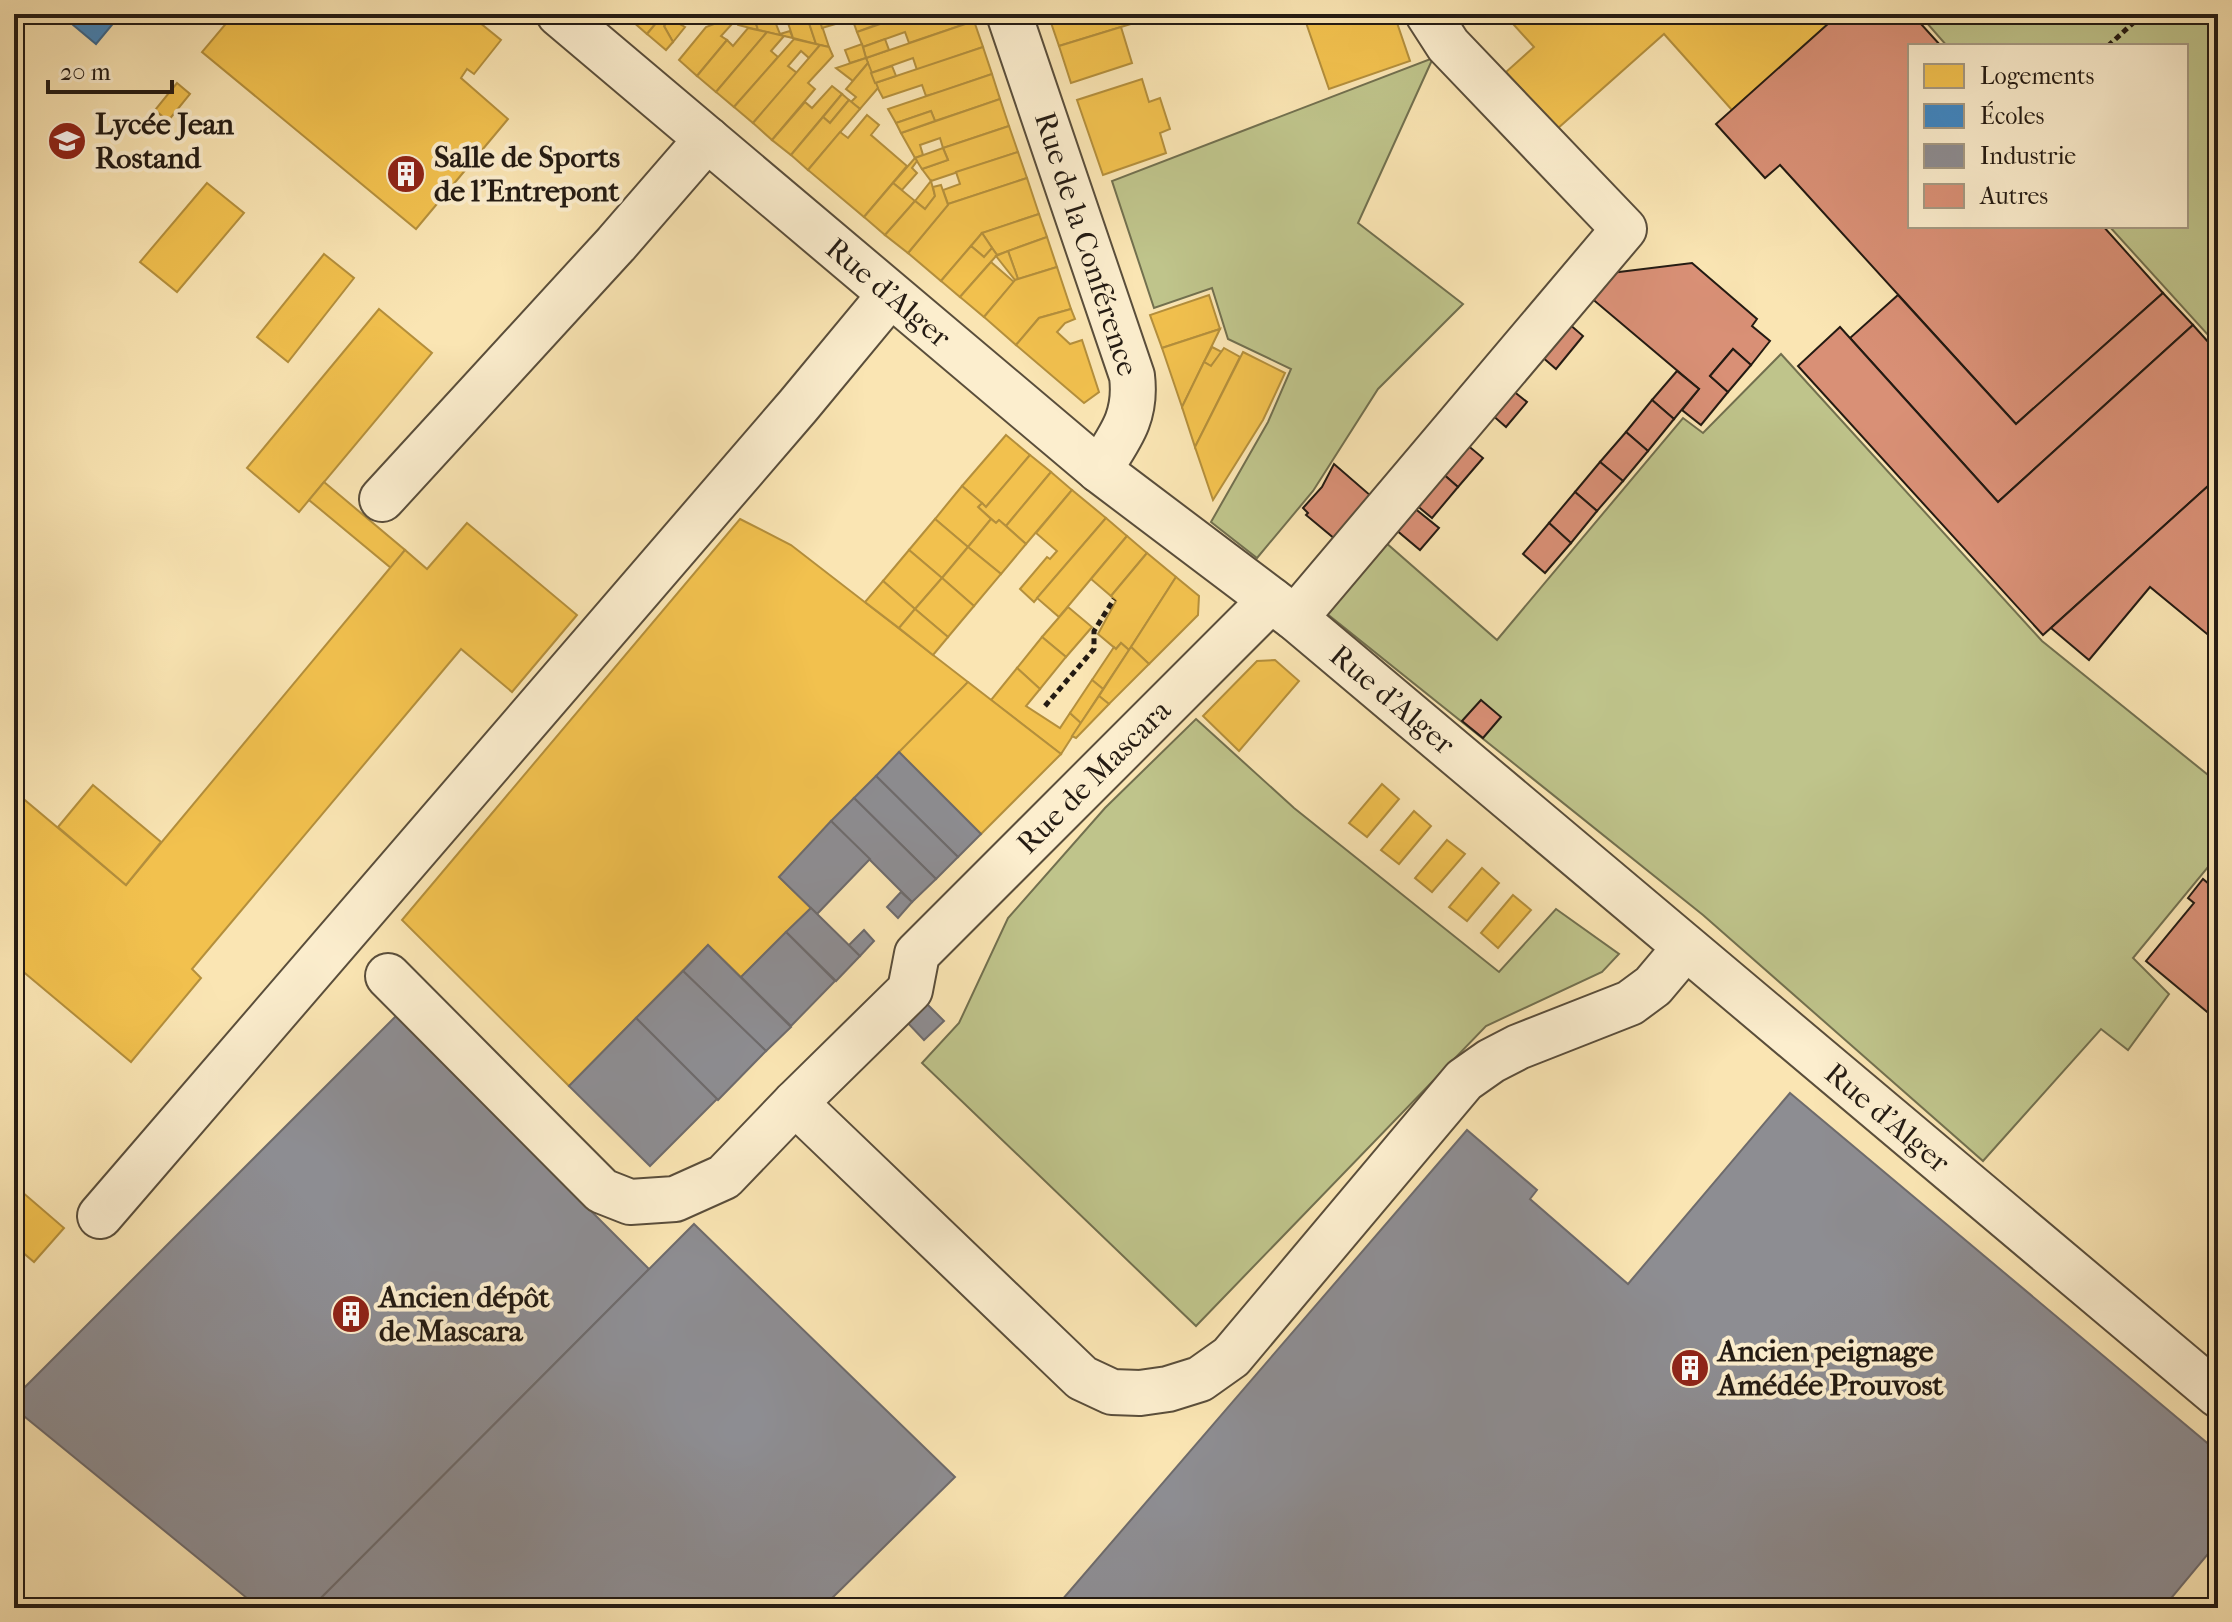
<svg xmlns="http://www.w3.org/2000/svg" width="2232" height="1622" font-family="'IM FELL French Canon',serif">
	<rect width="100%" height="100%" fill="#fae5b3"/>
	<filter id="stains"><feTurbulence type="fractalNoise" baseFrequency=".0025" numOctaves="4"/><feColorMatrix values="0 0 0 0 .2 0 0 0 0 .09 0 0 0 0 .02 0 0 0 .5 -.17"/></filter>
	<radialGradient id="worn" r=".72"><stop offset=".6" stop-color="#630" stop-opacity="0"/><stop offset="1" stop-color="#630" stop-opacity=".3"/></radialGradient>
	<!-- green -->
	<g fill="#bfc48b" stroke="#72704f" stroke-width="2">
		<path d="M1919,14h299v332l-109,-120h77v-180h-239z"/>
		<path d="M1433,58l-75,165 105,81 -85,85 -65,102 -56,67 -46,-36 57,-100 23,-53 -63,-30 -16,-51 -58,20 -42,-127z"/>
		<path d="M1781,354l261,287 176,142v72l-85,103 36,36 -41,56 -27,-21 -118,132 -280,-246 -377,-302 59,-71 112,98 186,-222 20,15z"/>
		<path d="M1196,719l98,89 205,164 57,-63 63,45 -17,18 -116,54 -290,300 -274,-263 37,-40 49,-105 97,-110z"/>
	</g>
	<!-- homes -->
	<g fill="#f2c14e" stroke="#b48f3c" stroke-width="2">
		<path d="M234,14h235l32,26 -27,34 -7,-5 -6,9 47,41 -92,110 -214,-177z"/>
		<path d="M624,14h34l4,2 -15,18z"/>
		<path d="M658,14h17l3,9 7,4 -12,15 -9,-16 4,-5z"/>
		<path d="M734,14h19l5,16 -20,-5z"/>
		<path d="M753,14h19l8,20 10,-3 3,7 -35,-8z"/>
		<path d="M785,14h21l10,30 -23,-6z"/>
		<path d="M806,14h12l11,33 -13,-3z"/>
		<path d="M818,14h21l3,8 -20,6z"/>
		<path d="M872,14h6l3,9 -24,9 -4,-11z"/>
		<path d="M909,14h62l3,7 -65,22 -4,-11 -42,15 -6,-15z"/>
		<path d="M1048,14h98l1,5 -88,27z"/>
		<path d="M1303,14h91l16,47 -81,28z"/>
		<path d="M1504,14h335l-107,96 -68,-76 -107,95 -51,-57 28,-25z"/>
		<path d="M662,16l6,5 -4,5 9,16 -7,8 -19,-16z"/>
		<path d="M722,21l10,3 -11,12 6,4 -30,36 -18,-16 27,-33z"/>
		<path d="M974,21l9,26 -66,23 -4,-12 -42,15 -5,-15z"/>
		<path d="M1121,27l11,36 -61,20 -12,-37z"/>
		<path d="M748,28l19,4 -51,60 -19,-16 30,-36 6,6z"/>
		<path d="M767,32l17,4 -13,15 7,6 -44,50 -18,-15z"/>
		<path d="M794,39l26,6 -11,13 -8,-7 -13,15 9,7 -44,50 -19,-16z"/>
		<path d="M885,39l4,11 -23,8 -3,-11z"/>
		<path d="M862,44l4,14 -16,5 -5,-13z"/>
		<path d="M820,45l9,2 4,9 -25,27 7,6 -43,51 -19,-17z"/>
		<path d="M983,47l9,27 -52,18 -14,4 -4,-11 -39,13 -8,-15z"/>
		<path d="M866,58l2,5 -15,18 -17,-13z"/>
		<path d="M868,63l10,25 -18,21 -9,-7 5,-5 -10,-8z"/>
		<path d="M892,66l4,10 -21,7 -4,-10z"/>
		<path d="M992,74l8,25 -20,7 -45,15 -4,-10 -35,12 -8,-14z"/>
		<path d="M1142,79l7,23 11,-4 10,31 -10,4 6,20 -63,22 -26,-75z"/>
		<path d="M177,83l13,11 -22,27 -13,-11z"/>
		<path d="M832,86l10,8 -51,61 -19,-15 33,-38 7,6z"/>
		<path d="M842,94l7,6 -19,23 -7,-6z"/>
		<path d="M1000,99l9,27 -66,22 -3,-10 -20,7 3,10 -8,3 -14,-25z"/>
		<path d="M849,100l11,9 -52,61 -17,-15 32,-38 7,6z"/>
		<path d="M931,111l4,10 -34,12 -5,-10z"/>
		<path d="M867,115l12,10 -8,10 36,31 -43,51 -56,-47 32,-38 8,6z"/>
		<path d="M1009,126l9,26 -87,29 -9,-12 26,-9 -5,-12z"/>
		<path d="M943,148l5,12 -26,9 -7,-11z"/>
		<path d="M1018,152l9,26 -79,26 -5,-14 17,-6 -4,-12z"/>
		<path d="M915,158l2,3 -5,7 5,5 -15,17 -9,-7z"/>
		<path d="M1027,178l12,36 -57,19 -41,48 -33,-28 40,-49z"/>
		<path d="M931,181l4,15 -10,13 -10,-8z"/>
		<path d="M207,183l37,30 -67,79 -37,-30z"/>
		<path d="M893,183l22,18 -30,34 -21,-18z"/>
		<path d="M941,185l7,20 -40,48 -23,-18 30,-34 10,8 10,-13 -2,-9z"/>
		<path d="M1039,214l8,23 -50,18 -15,-22z"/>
		<path d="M982,233l10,15 -8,9 -13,-11z"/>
		<path d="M1047,237l10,30 -39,12 -10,-28z"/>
		<path d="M971,246l13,11 8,-9 5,7 -37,42 -19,-16z"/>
		<path d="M1008,251l10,28 -3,1 -19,-24z"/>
		<path d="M324,254l30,24 -66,84 -31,-25z"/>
		<path d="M991,262l23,20 -30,35 -24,-20z"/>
		<path d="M1057,267l14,42 -32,9 -23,27 -32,-28 31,-37z"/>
		<path d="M1209,295l11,34 -58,19 -12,-33z"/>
		<path d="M379,309l53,44 -133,159 -52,-44z"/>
		<path d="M1071,309l4,10 -10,4 -8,9 13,12 12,-4 17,52 -15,11 -68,-58 23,-27z"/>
		<path d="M1220,329l-16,33 -22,45 -20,-59z"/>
		<path d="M1212,347l10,5 -11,14 -7,-4z"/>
		<path d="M1224,348l16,9 -45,90 -13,-40 22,-45 7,4z"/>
		<path d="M1243,352l42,21 -22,47 -50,80 -18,-53z"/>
		<path d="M1006,435l24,20 -44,52 -24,-21z"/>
		<path d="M1030,455l21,17 -45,54 -7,-6 -3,3 -18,-16 4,-4 4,4z"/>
		<path d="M1051,472l21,18 -46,54 -20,-18z"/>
		<path d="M324,482l81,68 -14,18 -82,-68z"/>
		<path d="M962,486l20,17 -4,4 13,12 -23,28 -33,-28z"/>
		<path d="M1072,490l34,28 -72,84 -14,-13 27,-32 3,2 7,-8 -21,-18z"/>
		<path d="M1106,518l21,18 -68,81 -22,-19z"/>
		<path d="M740,519l51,26 177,137 -189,195 32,31 -70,69 -33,-32 -139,141 -167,-166z"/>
		<path d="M935,519l33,28 -26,31 -33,-28z"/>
		<path d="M991,519l5,4 3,-3 27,24 -25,30 -33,-27z"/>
		<path d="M467,523l110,92 -65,77 -51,-43 -269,320 9,9 -70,84 -117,-98v-173l112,94 279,-335 22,19z"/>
		<path d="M1127,536l20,17 -36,43 -20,-17z"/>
		<path d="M968,547l33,27 -27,32 -32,-28z"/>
		<path d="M909,550l33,28 -27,31 -32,-28z"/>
		<path d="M1147,553l29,24 -47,73 -8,-7 -5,6 -18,-15 18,-33 -5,-5z"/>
		<path d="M1176,577l23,19 -1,19 -49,49 -18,-17z"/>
		<path d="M942,578l32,28 -26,31 -33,-28z"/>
		<path d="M883,581l32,28 -16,19 -34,-26z"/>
		<path d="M1068,607l24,20 -26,30 -24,-20z"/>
		<path d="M915,609l33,28 -15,18 -34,-27z"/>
		<path d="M1042,637l24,20 -26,32 -23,-21z"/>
		<path d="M1121,643l8,7 -26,39 -11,-9 22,-33 2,2z"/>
		<path d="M1131,647l18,17 -40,40 -10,-8z"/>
		<path d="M1275,660l24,21 -60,70 -36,-35 54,-55z"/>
		<path d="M1017,668l23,21 -14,17 34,22 10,-15 11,10 -20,31 -70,-54z"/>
		<path d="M1092,680l11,9 -22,34 -11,-10z"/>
		<path d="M968,682l93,72 -80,80 -82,-82z"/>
		<path d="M1099,696l10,8 -33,34 -4,-2z"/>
		<path d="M1382,784l17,15 -32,38 -18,-14z"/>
		<path d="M93,785l68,57 -35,43 -68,-58z"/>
		<path d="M1414,811l17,15 -32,38 -18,-14z"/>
		<path d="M1447,840l18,14 -33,38 -17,-14z"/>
		<path d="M1482,868l17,15 -32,38 -18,-14z"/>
		<path d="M1513,895l18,15 -33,38 -17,-15z"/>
		<path d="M14,1185l50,43 -30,34 -20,-17z"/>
	</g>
	<!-- schools -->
	<path fill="#3f88c5" stroke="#376790" stroke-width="2" d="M60,14h61l-25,30z"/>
	<!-- industry -->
	<g fill="#8d8d92" stroke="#6e6b6c" stroke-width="2">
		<path d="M899,752l82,82 -23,23 -82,-81z"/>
		<path d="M876,776l82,81 -22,22 -82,-81z"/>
		<path d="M854,798l82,81 -24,23 -81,-81z"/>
		<path d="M831,821l39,38 -53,55 -38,-37z"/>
		<path d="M901,892l11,10 -14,16 -11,-11z"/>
		<path d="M811,908l49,48 -24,25 -50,-49z"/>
		<path d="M864,930l10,11 -14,15 -11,-11z"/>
		<path d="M786,932l49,49 -44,45 -50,-49z"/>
		<path d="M708,945l83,82 -25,24 -83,-80z"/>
		<path d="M683,971l83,80 -48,49 -82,-82z"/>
		<path d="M924,1001l20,20 -20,19 -19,-20z"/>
		<path d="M396,1016l253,253 -338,339h-52l-245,-200v-10z"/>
		<path d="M636,1018l81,81 -67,67 -81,-80z"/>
		<path d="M1790,1093l428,359v90l-55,66h-1108l412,-478 70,60 -7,9 98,85z"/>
		<path d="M694,1224l261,253 -133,131h-511z"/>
	</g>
	<!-- building -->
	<g fill="#d99076" stroke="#241b13" stroke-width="2">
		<path d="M1839,14h73l29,32h-31v180h193l60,67 -147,131 -236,-259 -15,13 -49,-54z"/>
		<path d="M1692,263l65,56 -5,7 18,15 -19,24 -18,-16 -23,27 18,16 -27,33 -19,-15 17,-21 -109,-92 21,-24z"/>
		<path d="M2163,293l30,32 -195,177 -148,-164 48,-43 118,129z"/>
		<path d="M1568,323l15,13 -27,33 -15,-13z"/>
		<path d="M2193,325l25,28v124l-175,158 -245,-269 42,-39 158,175z"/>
		<path d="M1733,349l18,16 -23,27 -18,-16z"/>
		<path d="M1677,371l22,18 -25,30 -22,-19z"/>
		<path d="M1512,390l15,12 -21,25 -15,-13z"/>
		<path d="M1652,400l22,19 -26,32 -22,-19z"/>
		<path d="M1626,432l22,19 -25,30 -23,-19z"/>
		<path d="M1466,444l17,14 -25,29 -16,-14z"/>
		<path d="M1600,462l23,19 -26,30 -22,-19z"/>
		<path d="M1334,464l37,32 -36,43 -29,-24 2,-2 -5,-5 19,-21z"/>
		<path d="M1442,473l16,14 -26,31 -17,-14z"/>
		<path d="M2218,477v166l-68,-56 -61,73 -38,-32z"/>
		<path d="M1575,492l22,19 -26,32 -22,-20z"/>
		<path d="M1413,507l26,21 -19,22 -25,-21z"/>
		<path d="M1549,523l22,20 -26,30 -22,-19z"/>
		<path d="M1481,700l20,17 -18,21 -21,-17z"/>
		<path d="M2218,874v147l-72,-60 48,-58 -6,-5 15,-19 6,5z"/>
	</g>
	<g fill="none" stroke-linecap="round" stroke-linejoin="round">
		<!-- minor casing -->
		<g stroke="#5a4e3b" stroke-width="48">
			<g id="minor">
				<path d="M559,14l540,456 196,148 923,777"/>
				<path d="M1009,14l123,362c5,41 -12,61 -33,94"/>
				<path d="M382,499l234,-255 91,-105"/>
				<path d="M1295,618l329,-389 -176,-184 -20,-31"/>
				<path d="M388,976l214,215 28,11 45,-3 49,-22 71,-74 115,-113 7,-36 354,-354"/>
				<path d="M795,1103l287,275 30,14 28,1 28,-4 32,-10 31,-22 233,-277 27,-19 27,-14 112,-44 23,-17 32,-38"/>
				<path d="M100,1216l698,-810 92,-111"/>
			</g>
		</g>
		<!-- path -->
		<g stroke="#241b13" stroke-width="5" stroke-dasharray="6 4" stroke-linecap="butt">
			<path d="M2108,46l35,-32"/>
			<path d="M1045,706l49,-57v-18l20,-32"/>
		</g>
		<!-- minor -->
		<use href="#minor" stroke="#fceece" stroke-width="44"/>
	</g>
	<!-- icons -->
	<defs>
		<g id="school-disc" transform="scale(2)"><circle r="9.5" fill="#8f2418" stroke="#fceece"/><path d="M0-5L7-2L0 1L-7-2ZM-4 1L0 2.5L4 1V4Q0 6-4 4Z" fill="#fff"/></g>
		<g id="building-disc" transform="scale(2)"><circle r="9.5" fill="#8f2418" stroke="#fceece"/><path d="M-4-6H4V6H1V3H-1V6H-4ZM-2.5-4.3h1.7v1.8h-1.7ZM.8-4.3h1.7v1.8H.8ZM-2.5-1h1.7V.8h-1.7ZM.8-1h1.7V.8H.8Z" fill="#fff"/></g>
	</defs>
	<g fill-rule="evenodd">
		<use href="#school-disc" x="67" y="141"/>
		<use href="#building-disc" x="406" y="174"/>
		<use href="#building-disc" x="351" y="1314"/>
		<use href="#building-disc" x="1690" y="1368"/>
	</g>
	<g text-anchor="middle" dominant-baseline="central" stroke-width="8" stroke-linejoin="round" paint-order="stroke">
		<!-- poi labels -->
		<g font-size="30" font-weight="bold" fill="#241b13" stroke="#fceece" text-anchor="start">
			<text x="95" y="124">Lycée Jean<tspan x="95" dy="34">Rostand</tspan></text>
			<text x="434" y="157">Salle de Sports<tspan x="434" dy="34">de l'Entrepont</tspan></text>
			<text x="379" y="1297">Ancien dépôt<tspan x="379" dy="34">de Mascara</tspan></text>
			<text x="1718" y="1351">Ancien peignage<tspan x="1718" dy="34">Amédée Prouvost</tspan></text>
		</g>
		<!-- street labels -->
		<g font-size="30" fill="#241b13" stroke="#fceece">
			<text transform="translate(1086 244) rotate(72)">Rue de la Conférence</text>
			<text transform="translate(888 293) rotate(40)">Rue d'Alger</text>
			<text transform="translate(1392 700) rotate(40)">Rue d'Alger</text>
			<text transform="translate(1094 777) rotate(-45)">Rue de Mascara</text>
			<text transform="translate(1887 1118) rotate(40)">Rue d'Alger</text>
		</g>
	</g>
	<!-- margin -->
	<rect width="2232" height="1622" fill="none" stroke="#fae5b3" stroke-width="48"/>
	<rect x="16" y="16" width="2200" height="1590" fill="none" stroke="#241b13" stroke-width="4"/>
	<rect x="24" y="24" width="2184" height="1574" fill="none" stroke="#241b13" stroke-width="2"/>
	<!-- legend -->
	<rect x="1908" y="44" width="280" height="184" fill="#fceece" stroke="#a69a83" stroke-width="2"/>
	<rect x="1924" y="64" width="40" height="24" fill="#f2c14e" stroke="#a69a83" stroke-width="2"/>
	<text x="1980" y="84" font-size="24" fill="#241b13">Logements</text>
	<rect x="1924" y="104" width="40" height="24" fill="#3f88c5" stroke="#a69a83" stroke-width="2"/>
	<text x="1980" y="124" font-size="24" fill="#241b13">Écoles</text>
	<rect x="1924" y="144" width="40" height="24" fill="#8d8d92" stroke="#a69a83" stroke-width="2"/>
	<text x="1980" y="164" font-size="24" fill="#241b13">Industrie</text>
	<rect x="1924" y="184" width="40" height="24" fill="#d99076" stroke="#a69a83" stroke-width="2"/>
	<text x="1980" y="204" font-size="24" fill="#241b13">Autres</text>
	<!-- scale -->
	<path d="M48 80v12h124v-12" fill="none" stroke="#241b13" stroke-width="4"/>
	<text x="60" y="80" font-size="24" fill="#241b13" stroke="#fceece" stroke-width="6" paint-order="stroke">20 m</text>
	<rect width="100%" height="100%" filter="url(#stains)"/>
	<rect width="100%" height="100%" fill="url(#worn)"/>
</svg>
